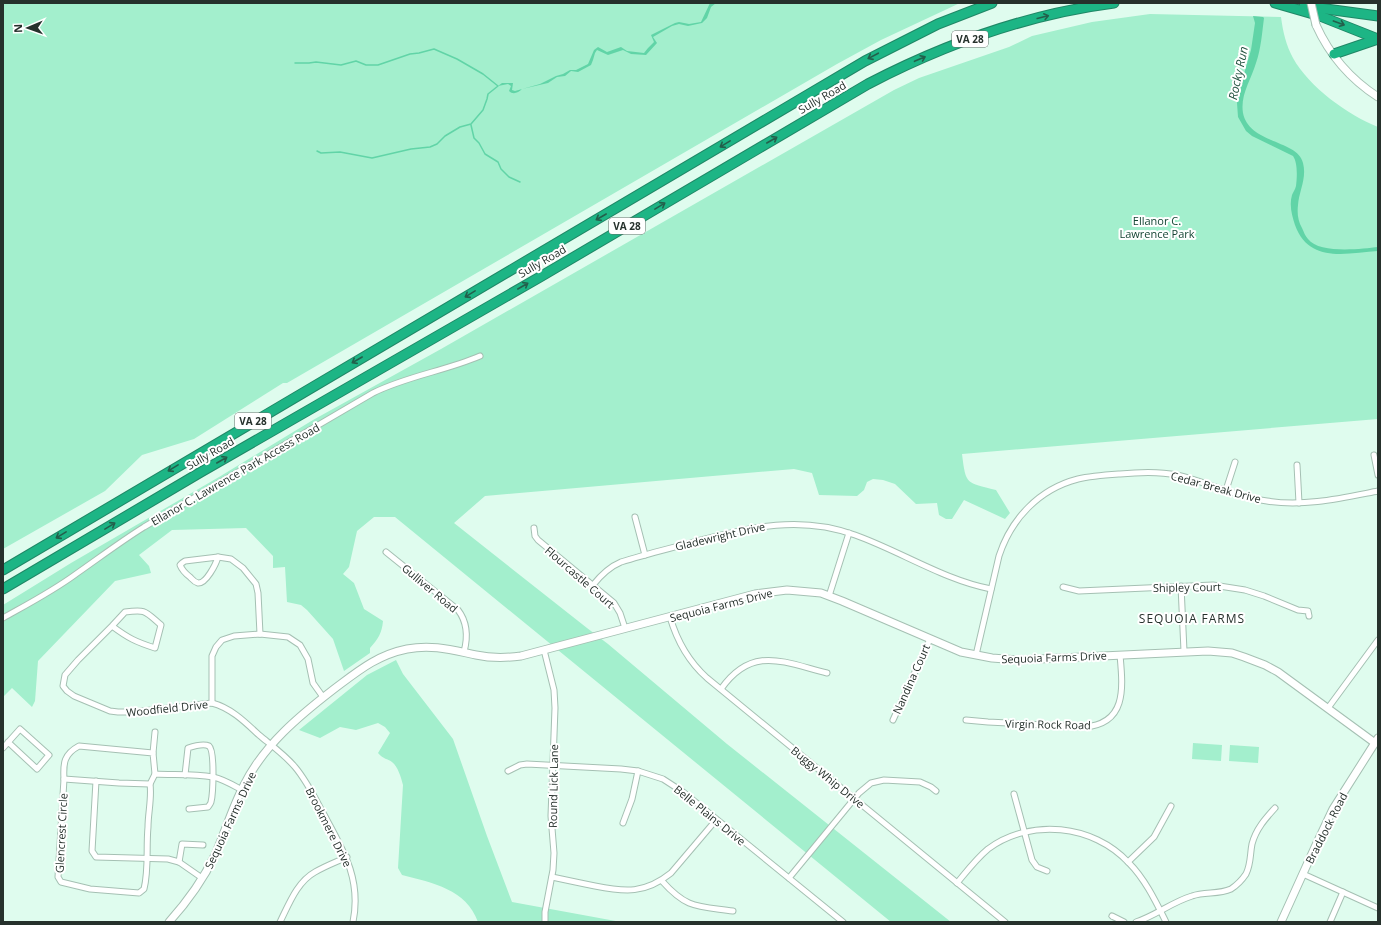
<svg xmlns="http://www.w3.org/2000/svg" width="1381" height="925" font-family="'Open Sans',sans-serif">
	<rect width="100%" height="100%" fill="#dffcee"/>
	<!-- green -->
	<g fill="#a3efcd">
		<path d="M3,3h957l-79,37 -44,24 -550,319h-4l-89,56 -52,16 -37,36 -102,58z"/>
		<path d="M1150,14l131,3c2,15 5,28 12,41 16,29 55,57 85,69v292l-416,35c4,32 4,28 34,36l14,23 -5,6 -41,-19 -12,19h-6l-7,-4 -2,-12 -21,1 -21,-20 -12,-4 -10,-1 -6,3 -3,8 -7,6 -38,-1 -7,-22 -18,-4 -309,27 -31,27 133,105 21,16 119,100 224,178h-60l-496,-405h-21l-17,14 -8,36 -6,7 11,9 10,26 19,12c-1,12 -5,18 -13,27v5l-26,18 -11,-32 -26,-29 -6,-5 -14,-3 -2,-35 -12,1v-12l-27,-28 -74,2 -33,25 10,11 2,7 -36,8 -77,80 -3,40 -3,6 -20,-19 -9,9v-92l68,-42 148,-86 94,-57 128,-71 453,-259 25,-12 90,-31 23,-11 60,-14z"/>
		<path d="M396,660l7,14 50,65 34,97 25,66 109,20h-143c-12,-33 -45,-39 -76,-47l-4,-7 5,-83c-2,-8 -5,-18 -11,-23 -5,-4 -8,-2 -14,-9l12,-20 -5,-6 -7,-4 -22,7 -16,-3 -20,11 -21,-8 68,-55z"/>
		<path d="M1193,743l29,2 -1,16 -29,-2z"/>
		<path d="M1230,745l29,2 -1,16 -29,-2z"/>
	</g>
	<!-- water -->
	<g fill="#61d4a7">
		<path d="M710,3h6l-5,4 -4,11 -5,5 -14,3 -9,-2 -7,2 -19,11 4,6 -11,12 -15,-1 -8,-4 -15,5 -11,-5 -2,3 -2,7 -2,5 -13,7 -7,-1 -6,5 -8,1 -9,6 -26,6c-4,4 -9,6 -13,2l2,-5 -3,-2 -10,2 4,-3h11l-1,7 3,1 25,-7 16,-8 7,-2 7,-4h6l12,-6 6,-14 4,-3 9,5 14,-5 6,4 17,2 4,-5 6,-6 -3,-7 24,-12 4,-1 10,2 12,-2z"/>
		<path d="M1253,16l10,1 1,1c-2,15 -3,31 -8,45 -5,17 -16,32 -13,50 6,31 55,27 60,50 4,15 -4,28 -5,42 -1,9 0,16 4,23 2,4 3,8 6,11 11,15 53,10 70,8v4c-31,2 -69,13 -83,-26 -3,-9 -6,-20 -3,-30 1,-3 3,-5 4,-9 1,-8 2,-23 -3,-30l-41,-20 -6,-5 -8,-14 -1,-14 2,-12 12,-41 4,-27z"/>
	</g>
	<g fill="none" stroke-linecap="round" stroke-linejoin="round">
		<!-- stream -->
		<g stroke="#61d4a7" stroke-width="1.5">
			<path d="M295,63h14l7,-1 25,3 15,-4 10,4h12l32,-11 9,-1 15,-4 23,10 26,15 15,12 -10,8 -1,5 -4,11 -12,14 -11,3 -15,9 -8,8 -7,3 -19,2 -39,9 -32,-6 -19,1 -4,-2"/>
			<path d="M471,125l3,13 5,5 6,11 13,8 3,7 8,8 11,5"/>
		</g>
		<!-- street casing -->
		<g stroke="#a5c0b3" stroke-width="7">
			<g id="street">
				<path d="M1374,455l4,20"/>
				<path d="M1297,465l2,38"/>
				<path d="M1226,490l9,-28"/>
				<path d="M635,517l10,38"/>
				<path d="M534,528l1,8 3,4 76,63 6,10 5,15"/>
				<path d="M386,552l72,58c10,13 10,27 6,42"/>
				<path d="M218,557c-2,7 -12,27 -20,26 -4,-1 -6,-4 -8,-6 -4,-3 -8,-7 -10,-12l2,-2 3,-2z"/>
				<path d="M218,557l13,2 12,9 13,16 2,9 2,41"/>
				<path d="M593,585c8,-10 16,-18 28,-23 25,-8 51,-14 76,-21 55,-14 103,-26 158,-6 45,16 89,45 136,54"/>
				<path d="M1181,586l3,65"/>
				<path d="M1063,587l16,4 134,-6 32,5 19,6 34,14 10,1 1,5"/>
				<path d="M829,596l20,-63"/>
				<path d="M670,617c7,24 18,44 37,61l298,244"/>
				<path d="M3,618c25,-14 50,-27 73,-44 23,-16 44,-32 68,-47l229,-134c34,-17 72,-22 107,-37"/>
				<path d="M112,626c16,12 24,16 43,22l6,-23c-16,-14 -15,-16 -36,-13l-13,14 -34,34 -13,15 -2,11 4,5 7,5 36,15 8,1h16l78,-9c19,5 33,19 47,32 12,10 26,20 36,32 11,13 19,29 27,44 20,37 40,67 31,111"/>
				<path d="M544,650l10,40 1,18 -4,108 3,37 -1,17 -8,42v10"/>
				<path d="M976,655l23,-99c12,-37 40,-67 79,-77 13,-3 28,-4 42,-5 19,-2 38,-3 57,1 30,7 59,22 90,26 37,6 75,-3 111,-10"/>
				<path d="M721,689c31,-44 62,-27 106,-16"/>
				<path d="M212,703v-47l4,-9 6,-7 12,-4 26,-2 28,3 12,8 8,14 5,24 10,14"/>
				<path d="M1328,708l50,-68"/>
				<path d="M893,720l37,-81"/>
				<path d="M966,720l22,2 96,5c43,-3 39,-39 36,-72"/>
				<path d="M3,748l17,-19 29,26 -12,14 -29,-27"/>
				<path d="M153,753l2,-21"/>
				<path d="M508,771l12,-6 7,-1 94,5 17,2 25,8 20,13 160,130"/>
				<path d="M185,775l3,-27c6,-2 15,-5 21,-2 6,5 4,48 2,56 0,1 -3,5 -3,5l-19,2"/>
				<path d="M64,779l55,4 31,1 5,-10c19,1 39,0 58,3 10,2 20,8 29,13"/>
				<path d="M96,781l-4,70 4,6 72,2 11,3 23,16"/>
				<path d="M150,784c2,14 -2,29 -2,43 -2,21 1,42 -4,62l-5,4 -49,-4 -29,-7 -3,-5 6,-98c-1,-16 0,-25 15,-33l74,7 2,21"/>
				<path d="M1014,794l18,66 5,7 10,4"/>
				<path d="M623,823l9,-24 6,-28"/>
				<path d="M179,862l3,-18 21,1"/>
				<path d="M1128,862l26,-25 17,-31"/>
				<path d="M1303,874l75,34"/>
				<path d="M552,877c14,3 28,6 43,9 30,6 50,8 76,-13l45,-53"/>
				<path d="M789,878l70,-85 12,-10 13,-3 36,2 11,5 5,4"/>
				<path d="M662,881c25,28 35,25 71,30"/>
				<path d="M957,883c10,-12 19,-24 31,-34 42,-31 105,-25 141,14 16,16 27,39 37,59"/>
				<path d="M1112,916l12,6"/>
				<path d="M280,922c9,-18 17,-40 35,-50 10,-6 21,-10 32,-15"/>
				<path d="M1136,922c19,-6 36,-20 56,-26 13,-5 26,-1 39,-7 6,-4 11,-9 15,-15 5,-10 4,-20 6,-30 4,-15 13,-25 23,-36"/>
				<path d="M1330,922l13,-30"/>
			</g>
		</g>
		<!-- secondary casing -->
		<g stroke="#a5c0b3" stroke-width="9">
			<g id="secondary">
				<path d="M1316,25c14,31 34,54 62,72"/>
				<path d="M169,922c18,-20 34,-42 46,-67 10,-23 17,-47 29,-70 20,-40 55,-69 90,-96 24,-18 43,-34 73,-40 25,-5 45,1 69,6 14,3 30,3 45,1l234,-62 32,-4 34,3 21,8 119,51 31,6 26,2 190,-9 24,2 12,4 21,8 13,7 97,71"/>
				<path d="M1281,922l34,-75 18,-38 45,-71"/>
			</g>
		</g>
		<!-- highway casing -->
		<g stroke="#208766" stroke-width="11">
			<g id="highway">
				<path d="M1275,3l45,13 58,23"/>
				<path d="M1304,6l74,10"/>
				<path d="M1334,54l44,-15"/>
				<path d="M3,570l862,-509 73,-37 54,-21"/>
				<path d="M3,589l198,-117 339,-195 328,-193c77,-40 160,-70 246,-81"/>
			</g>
		</g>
		<!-- street -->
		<use href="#street" stroke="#fff" stroke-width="5"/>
		<!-- secondary -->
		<use href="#secondary" stroke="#fff" stroke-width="7"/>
		<!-- highway -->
		<use href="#highway" stroke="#1db585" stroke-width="9"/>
		<!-- secondary-bridge casing -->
		<g stroke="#a5c0b3" stroke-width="9" stroke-linecap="butt">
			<path id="secondary-bridge" d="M1311,3l5,22"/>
		</g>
		<!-- secondary-bridge -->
		<use href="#secondary-bridge" stroke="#fff" stroke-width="7"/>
	</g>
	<!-- one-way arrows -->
	<defs><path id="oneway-shaft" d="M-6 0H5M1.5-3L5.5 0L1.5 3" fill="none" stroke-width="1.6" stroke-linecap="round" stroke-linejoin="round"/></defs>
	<g stroke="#235f4b">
		<use href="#oneway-shaft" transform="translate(1043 17) rotate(-14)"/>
		<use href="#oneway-shaft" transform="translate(1339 23) rotate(20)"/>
		<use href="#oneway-shaft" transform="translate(873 56) rotate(152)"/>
		<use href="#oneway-shaft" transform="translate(920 59) rotate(-23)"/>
		<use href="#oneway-shaft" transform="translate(772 140) rotate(-30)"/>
		<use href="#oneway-shaft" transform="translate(725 144) rotate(149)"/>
		<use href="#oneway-shaft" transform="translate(660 206) rotate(-31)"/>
		<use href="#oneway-shaft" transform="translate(601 217) rotate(150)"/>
		<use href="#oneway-shaft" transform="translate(523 286) rotate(-30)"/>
		<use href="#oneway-shaft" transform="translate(470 294) rotate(149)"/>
		<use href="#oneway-shaft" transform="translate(357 360) rotate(150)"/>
		<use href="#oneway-shaft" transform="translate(222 460) rotate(-30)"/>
		<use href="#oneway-shaft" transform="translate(173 468) rotate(149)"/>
		<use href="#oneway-shaft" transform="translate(110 526) rotate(-31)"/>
		<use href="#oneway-shaft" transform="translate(61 535) rotate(149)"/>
	</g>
	<g text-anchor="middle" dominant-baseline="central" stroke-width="4" stroke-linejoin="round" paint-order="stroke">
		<!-- shield labels -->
		<g fill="#fff" stroke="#676f6b" stroke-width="1">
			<rect x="952" y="31" width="36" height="16" rx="3"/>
			<rect x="609" y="218" width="36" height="16" rx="3"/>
			<rect x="235" y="413" width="36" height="16" rx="3"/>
		</g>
		<g font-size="10" font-weight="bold" fill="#26312c">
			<text x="970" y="39">VA 28</text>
			<text x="627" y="226">VA 28</text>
			<text x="253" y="421">VA 28</text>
		</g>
		<!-- street labels -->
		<g font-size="11" fill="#26312c" stroke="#fff">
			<text transform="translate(822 97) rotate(-30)">Sully Road</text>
			<text transform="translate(542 261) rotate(-30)">Sully Road</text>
			<text transform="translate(210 453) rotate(-30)">Sully Road</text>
			<text transform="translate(235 474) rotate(-30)">Ellanor C. Lawrence Park Access Road</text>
			<text transform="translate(1216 487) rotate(15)">Cedar Break Drive</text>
			<text transform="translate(720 536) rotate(-13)">Gladewright Drive</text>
			<text transform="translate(580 577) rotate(41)">Flourcastle Court</text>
			<text transform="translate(1187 587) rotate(-1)">Shipley Court</text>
			<text transform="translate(430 588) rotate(40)">Gulliver Road</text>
			<text transform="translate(721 605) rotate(-14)">Sequoia Farms Drive</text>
			<text transform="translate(1054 657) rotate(-2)">Sequoia Farms Drive</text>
			<text transform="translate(911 679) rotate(-66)">Nandina Court</text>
			<text transform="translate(167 708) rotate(-6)">Woodfield Drive</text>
			<text transform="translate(1048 724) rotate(1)">Virgin Rock Road</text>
			<text transform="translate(828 777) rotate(39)">Buggy Whip Drive</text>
			<text transform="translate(553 786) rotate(-89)">Round Lick Lane</text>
			<text transform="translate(710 815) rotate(39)">Belle Plains Drive</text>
			<text transform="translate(230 820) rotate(-65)">Sequoia Farms Drive</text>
			<text transform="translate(329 827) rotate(63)">Brookmere Drive</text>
			<text transform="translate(1326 828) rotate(-63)">Braddock Road</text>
			<text transform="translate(61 833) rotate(-87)">Glencrest Circle</text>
		</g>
		<!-- park labels -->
		<g font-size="11" fill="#154634" stroke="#fff">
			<text x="1157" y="220">Ellanor C.<tspan x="1157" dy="13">Lawrence Park</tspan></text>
		</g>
		<!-- water labels -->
		<g font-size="12" font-style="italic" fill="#255542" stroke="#fff">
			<text transform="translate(1238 73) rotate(-78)">Rocky Run</text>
		</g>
		<!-- neighbourhood labels -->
		<g font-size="12" letter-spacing="1" fill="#26312c" stroke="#fff">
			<text x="1192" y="618">SEQUOIA FARMS</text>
		</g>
	</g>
	<!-- border -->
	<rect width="1381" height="925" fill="none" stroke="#26312c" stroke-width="8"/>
	<!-- north arrow -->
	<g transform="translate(28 28) rotate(268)" stroke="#ffffff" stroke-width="3" paint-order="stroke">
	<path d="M0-3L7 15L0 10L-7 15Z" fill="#26312c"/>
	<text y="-6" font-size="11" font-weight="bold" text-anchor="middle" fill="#26312c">N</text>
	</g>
</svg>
